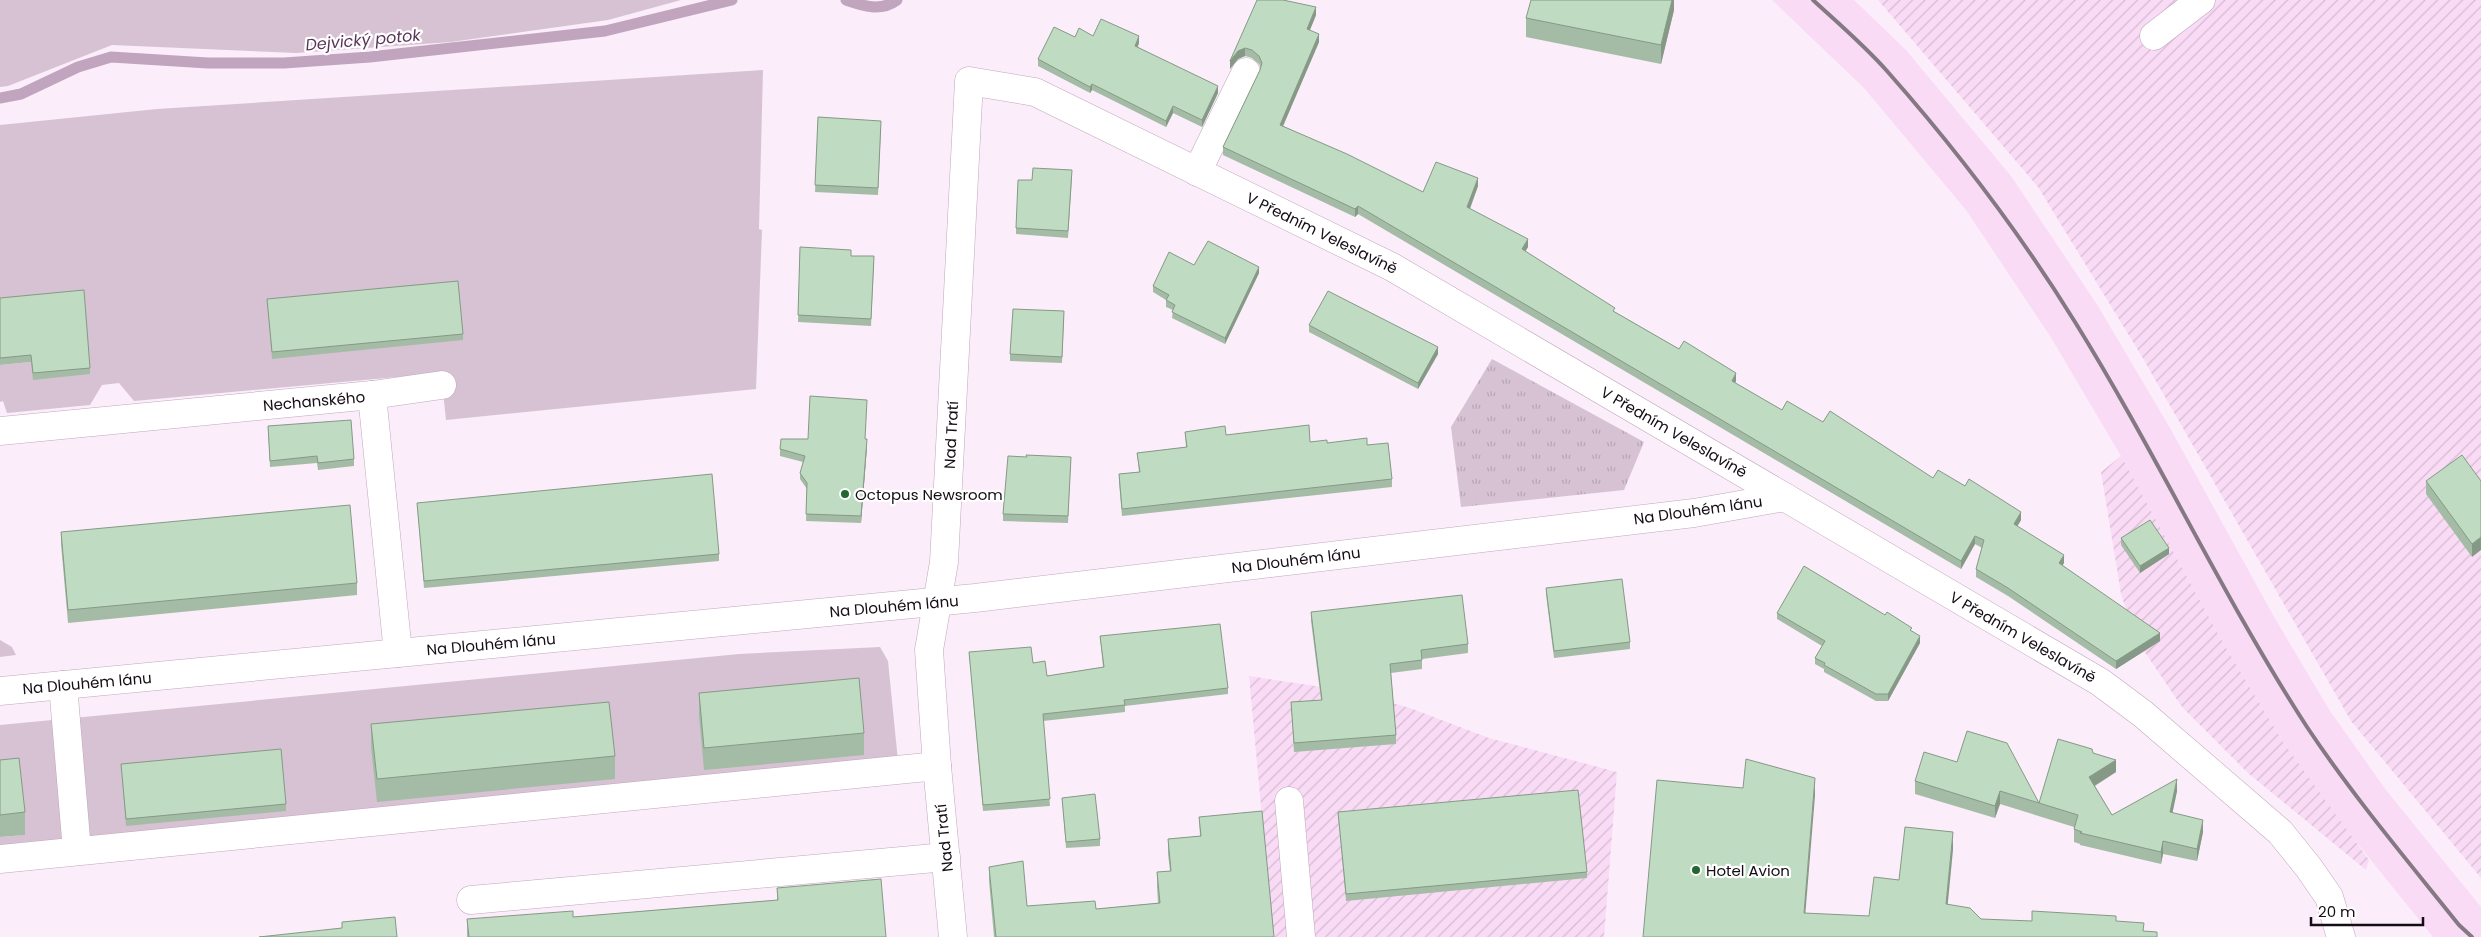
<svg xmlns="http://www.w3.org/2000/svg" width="2481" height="937" font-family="Poppins,sans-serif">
	<defs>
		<pattern id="industrial-furrows" width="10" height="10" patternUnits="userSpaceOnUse" patternTransform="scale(1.25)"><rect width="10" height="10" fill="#f9dbf6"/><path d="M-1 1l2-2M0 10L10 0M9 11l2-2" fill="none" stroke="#d5bbd2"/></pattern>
		<pattern id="park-tufts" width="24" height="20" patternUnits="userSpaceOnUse" patternTransform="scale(1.25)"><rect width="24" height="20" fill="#d6c2d3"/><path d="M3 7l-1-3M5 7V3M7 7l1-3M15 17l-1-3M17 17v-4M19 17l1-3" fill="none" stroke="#b7a6b4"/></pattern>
	</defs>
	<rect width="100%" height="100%" fill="#fcedfa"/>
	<!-- built -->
	<path fill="#f9dbf6" d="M1772,0h82l52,50 105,126 87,130 72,122 103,187 57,96 56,79 95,117v30h-48l-92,-114 -58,-81 -60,-99 -102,-187 -71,-120 -84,-126 -102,-122z"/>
	<!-- industrial -->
	<g fill="url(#industrial-furrows)">
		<path d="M1878,0h603v878l-130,-157 -210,-366 -103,-168z"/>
		<path d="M2121,456l102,187 60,99 86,118 -3,10 -118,-97 -66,-66 -46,-68 -15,-45 -20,-122z"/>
		<path d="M1249,676l106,16 55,16 79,30 128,34 -13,165h-331z"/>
	</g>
	<!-- grass -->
	<g fill="#d6c2d3">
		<path d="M0,0h681l-73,20 -157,22 -155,11 -184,-8 -104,41 -8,1z"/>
		<path d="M763,70l-4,159 3,1 -6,159 -310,31 -5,-47 -307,28 -15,-18 -17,2 -12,20 -83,8 -4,-12 -3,1v-37l31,-3 59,12 -90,-69v-180l157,-16z"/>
		<path d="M0,640l12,7 4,8 -16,2z"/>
		<path d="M880,647l8,14 10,100 -898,85v-9l24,-2 -24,-53v-57l739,-71z"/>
	</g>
	<!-- park -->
	<path fill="url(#park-tufts)" d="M1492,359l152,83 -20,48 -163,17 -10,-80z"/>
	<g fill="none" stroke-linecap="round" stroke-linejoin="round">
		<!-- stream -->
		<g stroke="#c1a5be" stroke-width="11">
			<path d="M846,0c17,6 35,12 51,0"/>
			<path d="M0,98l21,-4 57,-27 33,-10 97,6h76l86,-6 235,-26 127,-31"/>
		</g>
		<!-- minor casing -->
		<g stroke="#bfa8bc" stroke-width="29">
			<g id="minor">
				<path d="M2154,36l47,-36"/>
				<path d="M1197,172l49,-100"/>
				<path d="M372,395l70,-10"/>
				<path d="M0,431l372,-36 26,258"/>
				<path d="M63,685l14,166"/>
				<path d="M0,691l975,-93 719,-85 91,-16"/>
				<path d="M1289,801l12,136"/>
				<path d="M0,859l937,-93"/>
				<path d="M471,900l475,-43"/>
				<path d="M953,937l-16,-171 -8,-116 15,-88 25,-481 66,11 357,175 708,415 43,32 137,118 29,36 20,29 12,40"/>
			</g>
		</g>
		<!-- minor -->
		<use href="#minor" stroke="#fff" stroke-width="28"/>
		<!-- rail -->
		<path stroke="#847983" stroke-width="4" d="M1813,0c25,23 52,46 74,71 69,78 133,162 188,251 82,132 147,274 232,405 46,69 100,133 152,198l13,12"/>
	</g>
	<!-- wall -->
	<g fill="#a4bca6">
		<path d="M1257,0l59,15 -6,15 9,12 -36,84 140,66 55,-6 -8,23 58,38 -3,4 90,61 64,37 57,32 -1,2 47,27 41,12 110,56 88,42 -4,6 47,37 -2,2 98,76 -44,28 -108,-73 -32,-19v-8l6,-21 -7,-4 -14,25 -603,-355 -3,3 -132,-62v-8l37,-77 1,-2 -2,-4 -7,-6 -7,-2 -7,3 -8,10z"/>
		<path d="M1674,0v10l-13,54 -135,-27v-19z"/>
		<path d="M1093,36l46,7 -1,4 80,46 -16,34 -29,-14 -7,14 -74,-37 -2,3 -52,-27v-7l37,-22z"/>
		<path d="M818,117l63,10 -3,68 -63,-3z"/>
		<path d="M1072,176l-4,62 -52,-4v-6l16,-48z"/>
		<path d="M800,247l51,9 23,7 -3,63 -73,-4z"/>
		<path d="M1194,265l65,8 -34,71 -53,-26 1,-8 -7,-3v-7l-13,-8v-6z"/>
		<path d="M0,298l90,70v6l-57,6 -2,-18 -31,3z"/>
		<path d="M267,299l196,35v6l-191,19z"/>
		<path d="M1064,318l-2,45 -52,-2v-7z"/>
		<path d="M1309,325l129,29 -20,35 -109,-57z"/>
		<path d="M268,426l86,33v7l-36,4 -1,-7 -47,4z"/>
		<path d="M1185,432l41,3 84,7 57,3 25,34v8l-270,29 -3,-34v-8l20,-2 -2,-19 49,-6z"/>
		<path d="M865,439l2,7 -6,77 -55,-2 1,-32 -7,-10v-6l3,-11 -23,-6v-7z"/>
		<path d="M1071,457l-3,66 -65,-2v-7z"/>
		<path d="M2426,481h55l-9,76 -46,-63z"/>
		<path d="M417,503l302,51v7l-295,27z"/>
		<path d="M61,532l296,51v12l-289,28 -7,-79z"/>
		<path d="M2121,538l48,16 -29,19 -19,-28z"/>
		<path d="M1546,588l84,54v7l-76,9 -8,-64z"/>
		<path d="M1311,612l157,32v9l-46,6v10l-31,4 5,62v9l-102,8 -3,-50 30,-2 -10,-79z"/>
		<path d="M1777,613l135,18 8,12 -32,58h-12l-52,-29v-3l-9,-5v-6l7,-12 -45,-27z"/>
		<path d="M1100,636l128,52v6l-103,12v6l-82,9 7,85 -67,5 -14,-159 64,11 14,13 56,-9z"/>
		<path d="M699,693l165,40v22l-160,15 -5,-54z"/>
		<path d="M371,724l244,32v23l-238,23 -6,-55z"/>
		<path d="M2093,753l23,19 -21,14 17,29 65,-24 -5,22 31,19 -6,29 -34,-7 -2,10 -81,-19v-1l-6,-2v-15l-74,-23 -5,14 -80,-24v-13l42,-19 82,41z"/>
		<path d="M0,760l25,52v23l-25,2z"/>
		<path d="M121,764l165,40v7l-160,15z"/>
		<path d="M1062,798l38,41v7l-34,2z"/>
		<path d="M1338,812l249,60v6l-241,23z"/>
		<path d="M1199,817l75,120h-280l-5,-56v-14l38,39 69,3 62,-6 -1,-16v-15l13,-1 -2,-17v-15l32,-3z"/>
		<path d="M777,888l109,49h-419v-18l106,-2 204,-17z"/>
	</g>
	<!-- shaded-wall -->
	<g fill="#869987">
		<path d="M1672,0h2v10l-13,54v-19z"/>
		<path d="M1316,7v8l-9,22v-8z"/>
		<path d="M1319,34v8l-39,91v-8z"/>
		<path d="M1139,36v7l-4,9v-6z"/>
		<path d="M1245,48v8l-7,3 -8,10v-8l8,-10z"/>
		<path d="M1092,84v6l-2,3v-6z"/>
		<path d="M1218,86v7l-16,34v-7z"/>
		<path d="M1173,106v7l-7,14v-6z"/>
		<path d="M1478,178v8l-11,30v-9z"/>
		<path d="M1358,206v8l-3,3v-8z"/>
		<path d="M1528,239v8l-6,10v-8z"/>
		<path d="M1259,267v6l-34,71v-6z"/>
		<path d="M1438,347v7l-20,35v-6z"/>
		<path d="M1736,373v8l-4,8v-8z"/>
		<path d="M867,439v7l-6,77v-7z"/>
		<path d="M2021,512v8l-7,12v-8z"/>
		<path d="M1975,536v8l-14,25v-8z"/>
		<path d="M2481,537v13l-9,7v-13z"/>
		<path d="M2169,548v6l-29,19v-7z"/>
		<path d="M2064,555v8l-5,8v-8z"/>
		<path d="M2160,633v8l-44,28v-8z"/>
		<path d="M1920,636v7l-32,58v-7z"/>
		<path d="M2116,760v12l-27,17v-12z"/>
		<path d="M1815,778v18l-11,134v-17z"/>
		<path d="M2177,779v12l-7,34v-13z"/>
		<path d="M2000,791v13l-5,14v-12z"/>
		<path d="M2203,820v12l-6,29v-12z"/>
		<path d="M1953,832v18l-7,72v-18z"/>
		<path d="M2163,841v13l-2,10v-12z"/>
	</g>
	<!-- building -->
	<g fill="#bfdbc1" stroke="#869987">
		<path d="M1257,0h26l33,7 -9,22 12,5 -39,91 67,29 76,38 13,-30 42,16 -11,29 61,32 -6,10 93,59 -2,3 66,38 5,-8 52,32 -4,8 50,29 5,-9 36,21 7,-11 103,67 5,-8 27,16 4,-7 52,33 -7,12 50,31 -5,8 101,70 -44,28 -108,-73 -32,-19 8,-29 -9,-4 -14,25 -603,-355 -3,3 -132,-62 37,-77 2,-7 -3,-7 -7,-6 -7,-2 -7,3 -8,10z"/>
		<path d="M1531,0h141l-11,45 -135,-27z"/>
		<path d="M1101,19l38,17 -4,10 83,40 -16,34 -29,-14 -7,15 -74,-37 -2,3 -52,-28 16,-32 21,10 4,-9 14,8z"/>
		<path d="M818,117l63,4 -3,67 -63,-3z"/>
		<path d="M1033,168l39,2 -4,61 -52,-3 2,-48h14z"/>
		<path d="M1208,241l51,26 -34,71 -53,-26 3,-7 -9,-5 3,-5 -16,-9 16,-34 25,13z"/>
		<path d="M800,247l51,3v6h23l-3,63 -73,-4z"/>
		<path d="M458,281l5,53 -191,18 -5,-53z"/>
		<path d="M84,290l6,78 -57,5 -2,-18 -31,3v-60z"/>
		<path d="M1328,291l110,56 -20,36 -109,-58z"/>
		<path d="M1013,309l51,2 -2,46 -52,-3z"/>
		<path d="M810,396l57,4 -2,39h2l-6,77 -55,-2 1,-31 -7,-10 5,-17 -25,-7 1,-10h27z"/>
		<path d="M351,420l3,39 -36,4 -1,-7 -47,5 -2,-35z"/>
		<path d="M1309,425l1,17 17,-2v3l40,-5v7l21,-2 4,36 -270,30 -3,-35 21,-2 -3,-19 50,-6 -2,-15 40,-6 1,9z"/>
		<path d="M1026,455l45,2 -3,59 -65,-2 5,-58 19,1z"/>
		<path d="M2462,455l19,26v56l-9,7 -46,-63z"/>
		<path d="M712,474l7,80 -295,27 -7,-78z"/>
		<path d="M350,505l7,78 -289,27 -7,-78z"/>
		<path d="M2150,520l19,28 -29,18 -19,-28z"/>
		<path d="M1804,566l81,49 2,-3 25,16 -2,2 10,6 -32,58h-12l-52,-29 1,-2 -10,-5 10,-17 -48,-28z"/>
		<path d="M1622,579l8,63 -76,9 -8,-63z"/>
		<path d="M1462,595l6,49 -47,6 1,10 -32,4 6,71 -102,8 -3,-41 31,-2 -11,-88z"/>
		<path d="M1220,624l8,64 -104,12 1,5 -82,9 7,85 -67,6 -14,-153 62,-5 2,16 12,-2 2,15 57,-9 -4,-31z"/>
		<path d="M859,678l5,55 -160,15 -5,-55z"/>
		<path d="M609,702l6,54 -238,23 -6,-55z"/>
		<path d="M1967,731l40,12 32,60 19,-64 34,10 1,4 23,7 -27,17 23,38 65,-36 -7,33 33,8 -6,29 -34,-8 -2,11 -81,-19 2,-1 -8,-3 4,-14 -78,-24 -5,15 -80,-25 9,-29 33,10z"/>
		<path d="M281,749l5,55 -160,15 -5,-55z"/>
		<path d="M19,758l6,54 -25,3v-55z"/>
		<path d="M1746,759l69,19 -11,135 65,3 5,-39 25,3 6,-53 48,5 -7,72 24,4 11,11 51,2v-10l84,5v5l28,2 -1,8 14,1v5h-514l14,-157 86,8z"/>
		<path d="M1578,790l9,82 -241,22 -8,-82z"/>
		<path d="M1095,794l5,45 -34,3 -4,-44z"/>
		<path d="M1262,811l12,126h-278l-7,-70 34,-6 4,45 68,-5 1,8 64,-6 -3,-31 14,-1 -3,-32 33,-3 -2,-19z"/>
		<path d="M881,879l5,58h-417l-2,-18 106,-8v6l205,-17 -1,-12z"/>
		<path d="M395,917l2,20h-138l83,-9v-6z"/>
	</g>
	<!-- markers -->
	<g fill="#226630" stroke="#fff" stroke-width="2">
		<circle cx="845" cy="494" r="5"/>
		<circle cx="1696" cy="870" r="5"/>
	</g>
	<g text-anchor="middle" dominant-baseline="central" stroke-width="4.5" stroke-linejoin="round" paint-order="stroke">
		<!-- street labels -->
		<g font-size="15" fill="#140d14" stroke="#fff">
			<text transform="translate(1322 233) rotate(26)">V Předním Veleslavíně</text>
			<text transform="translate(314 401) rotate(-5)">Nechanského</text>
			<text transform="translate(1674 432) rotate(30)">V Předním Veleslavíně</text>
			<text transform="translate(951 435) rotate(-87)">Nad Tratí</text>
			<text transform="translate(1698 510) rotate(-8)">Na Dlouhém lánu</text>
			<text transform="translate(1296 560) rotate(-7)">Na Dlouhém lánu</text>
			<text transform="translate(894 606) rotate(-5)">Na Dlouhém lánu</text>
			<text transform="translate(2023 637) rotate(30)">V Předním Veleslavíně</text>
			<text transform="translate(491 644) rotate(-5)">Na Dlouhém lánu</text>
			<text transform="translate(87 683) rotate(-5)">Na Dlouhém lánu</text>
			<text transform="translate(944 838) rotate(-96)">Nad Tratí</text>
		</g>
		<!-- poi labels -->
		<g font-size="15" fill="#140d14" stroke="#fff" text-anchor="start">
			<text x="855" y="494">Octopus Newsroom</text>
			<text x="1706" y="870">Hotel Avion</text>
		</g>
		<!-- water labels -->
		<g font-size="16" font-style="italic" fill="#5a3458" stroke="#fff">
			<text transform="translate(363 40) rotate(-5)">Dejvický potok</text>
		</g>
	</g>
	<!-- scale -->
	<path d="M2311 917v8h112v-8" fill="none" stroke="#140d14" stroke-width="2.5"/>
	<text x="2318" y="917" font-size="15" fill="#140d14" stroke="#ffffff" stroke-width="4" paint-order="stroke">20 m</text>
</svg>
